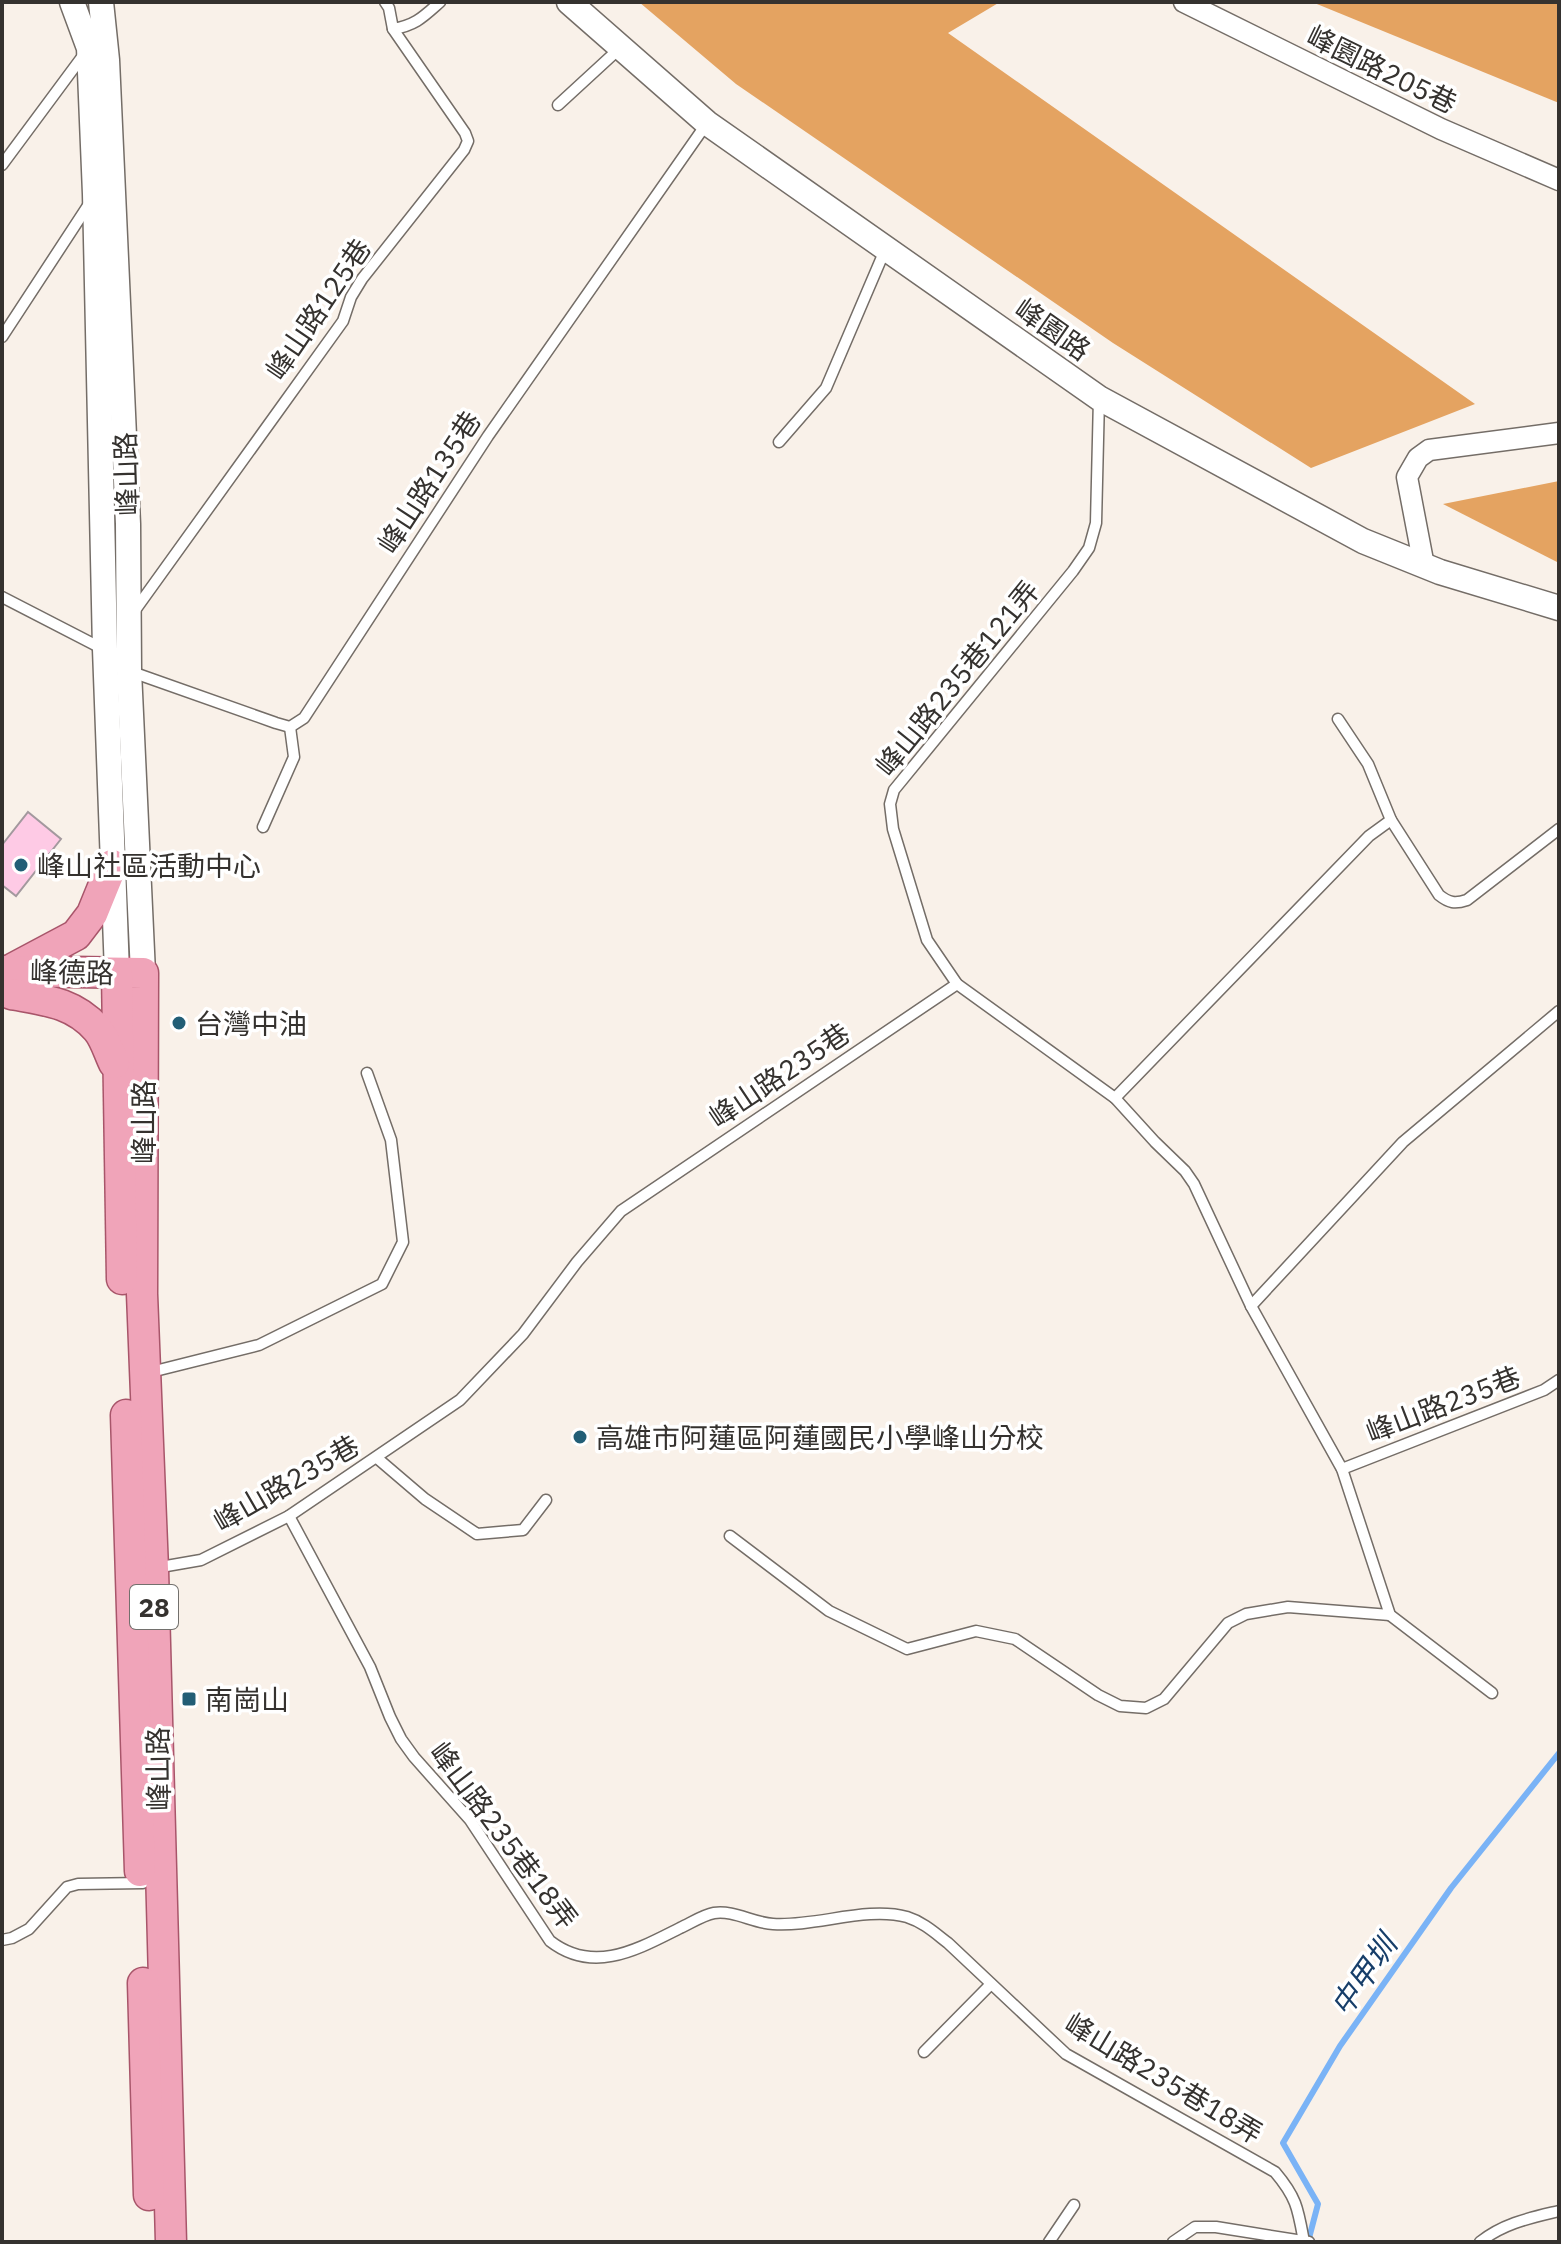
<svg xmlns="http://www.w3.org/2000/svg" width="1561" height="2244" font-family="'IBM Plex Sans','Noto Sans TC',sans-serif">
	<rect width="100%" height="100%" fill="#f9f1e9"/>
	<!-- forest -->
	<g fill="#e4a361">
		<path d="M639,2h361l-52,31 527,371 -164,64 -198,-125 -377,-259z"/>
		<path d="M1312,2h247v101z"/>
		<path d="M1559,481v82l-116,-59z"/>
	</g>
	<g fill="none" stroke-linecap="round" stroke-linejoin="round">
		<!-- stream -->
		<path stroke="#7ab3f6" stroke-width="6" d="M1308,2242l10,-38 -35,-61 57,-97 111,-158 108,-135"/>
	</g>
	<!-- building -->
	<path fill="#fecae5" stroke="#a3999e" stroke-width="2" d="M28,812l33,27 -45,57 -14,-11v-40z"/>
	<g fill="none" stroke-linecap="round" stroke-linejoin="round">
		<!-- service casing -->
		<g stroke="#746d67" stroke-width="13">
			<g id="service">
				<path d="M393,29c23,-4 30,-12 47,-27"/>
				<path d="M558,105l62,-57"/>
				<path d="M2,165l83,-112"/>
				<path d="M2,337l89,-136"/>
				<path d="M1099,398l-3,125 -7,25 -16,23 -179,219 -4,14 3,25 34,111 30,44 158,114 40,44 30,29 9,13 57,122 91,163 48,146 102,78"/>
				<path d="M779,442l47,-54 59,-138"/>
				<path d="M2,597l101,52"/>
				<path d="M133,613l210,-292 8,-24 11,-18 102,-129 4,-9 -3,-8 -72,-104 -4,-21 -4,-6"/>
				<path d="M129,671l147,52 14,4 14,-9 184,-282 219,-313"/>
				<path d="M1338,719l30,45 23,56 48,75c10,8 16,9 28,5l92,-71"/>
				<path d="M263,827l31,-70 -4,-30"/>
				<path d="M1115,1098l254,-262 22,-16"/>
				<path d="M1251,1306l152,-164 156,-131"/>
				<path d="M147,1373l112,-28 123,-61 21,-42 -12,-102 -24,-67"/>
				<path d="M377,1458l48,41 52,35 46,-4 23,-30"/>
				<path d="M1342,1469l202,-79 15,-10"/>
				<path d="M289,1516l81,151 20,50 11,22 13,18 56,63 80,121c44,34 88,8 130,-13 11,-5 23,-13 34,-15 20,-3 39,10 59,11 43,3 93,-18 134,-7 16,5 28,16 41,26l118,111 209,118c22,26 23,37 29,70"/>
				<path d="M730,1536l99,75 78,38 69,-18 39,8 83,56 22,11 26,2 18,-9 64,-76 18,-9 42,-7 102,8"/>
				<path d="M155,1568l46,-8 88,-44 171,-116 63,-66 54,-72 44,-51 336,-227"/>
				<path d="M2,1940l10,-2 17,-9 38,-42 11,-3 65,-1"/>
				<path d="M924,2052l67,-68"/>
				<path d="M1049,2242l25,-37"/>
				<path d="M1173,2242l22,-15h21l93,15"/>
				<path d="M1480,2242c24,-19 50,-24 79,-31"/>
			</g>
		</g>
		<!-- minor casing -->
		<g stroke="#746d67" stroke-width="23">
			<g id="minor">
				<path d="M1184,2l257,127 118,51"/>
				<path d="M1424,566l-17,-89 11,-19 11,-8 130,-17"/>
			</g>
		</g>
		<!-- tertiary casing -->
		<g stroke="#746d67" stroke-width="27">
			<g id="tertiary">
				<path d="M72,2l17,46 6,146 10,455 12,324"/>
				<path d="M101,2l6,58 21,464 1,147 14,302"/>
				<path d="M569,2l138,121 392,275 264,143 77,31 119,36"/>
			</g>
		</g>
		<!-- primary casing -->
		<g stroke="#a8556a" stroke-width="33">
			<g id="primary">
				<path d="M14,968l62,-33 16,-21 20,-49"/>
				<path d="M2,971l141,2 -1,321 11,275 18,673"/>
				<path d="M117,973l5,306"/>
				<path d="M11,994c33,6 62,8 86,35 8,9 12,24 17,34"/>
				<path d="M126,1415l14,456"/>
				<path d="M143,1983l6,212"/>
			</g>
		</g>
		<!-- service -->
		<use href="#service" stroke="#fff" stroke-width="10"/>
		<!-- minor -->
		<use href="#minor" stroke="#fff" stroke-width="20"/>
		<!-- tertiary -->
		<use href="#tertiary" stroke="#fff" stroke-width="24"/>
		<!-- primary -->
		<use href="#primary" stroke="#f0a4b9" stroke-width="30"/>
	</g>
	<!-- markers -->
	<g fill="#225e76" stroke="#fff" stroke-width="3">
		<circle cx="21" cy="865" r="8"/>
		<circle cx="179" cy="1023" r="8"/>
		<circle cx="580" cy="1437" r="8"/>
		<rect x="181" y="1691" width="16" height="16" rx="4"/>
	</g>
	<g text-anchor="middle" dominant-baseline="central" stroke-width="7" stroke-linejoin="round" paint-order="stroke">
		<!-- shield labels -->
		<rect fill="#fff" stroke="#72706d" stroke-width="2" x="130" y="1585" width="48" height="44" rx="6"/>
		<g font-size="26" font-weight="bold" fill="#35322f">
			<text x="154" y="1607">28</text>
		</g>
		<!-- street labels -->
		<g font-size="28" fill="#35322f" stroke="#fff">
			<text transform="translate(1382 69) rotate(26)">峰園路205巷</text>
			<text transform="translate(318 309) rotate(-56)">峰山路125巷</text>
			<text transform="translate(1053 329) rotate(35)">峰園路</text>
			<text transform="translate(126 474) rotate(-92)">峰山路</text>
			<text transform="translate(429 482) rotate(-57)">峰山路135巷</text>
			<text transform="translate(957 678) rotate(-51)">峰山路235巷121弄</text>
			<text transform="translate(72 972) rotate(1)">峰德路</text>
			<text transform="translate(779 1075) rotate(-34)">峰山路235巷</text>
			<text transform="translate(143 1122) rotate(-90)">峰山路</text>
			<text transform="translate(1443 1404) rotate(-21)">峰山路235巷</text>
			<text transform="translate(286 1483) rotate(-30)">峰山路235巷</text>
			<text transform="translate(158 1769) rotate(-91)">峰山路</text>
			<text transform="translate(504 1835) rotate(53)">峰山路235巷18弄</text>
			<text transform="translate(1164 2078) rotate(31)">峰山路235巷18弄</text>
		</g>
		<!-- poi labels -->
		<g font-size="28" fill="#35322f" stroke="#fff" text-anchor="start">
			<text x="37" y="865">峰山社區活動中心</text>
			<text x="195" y="1023">台灣中油</text>
			<text x="596" y="1437">高雄市阿蓮區阿蓮國民小學峰山分校</text>
			<text x="205" y="1699">南崗山</text>
		</g>
		<!-- water labels -->
		<g font-size="30" font-style="italic" fill="#173e69" stroke="#fff">
			<text transform="translate(1363 1975) rotate(-55)">中甲圳</text>
		</g>
	</g>
	<!-- border -->
	<rect width="1561" height="2244" fill="none" stroke="#35322f" stroke-width="8"/>
</svg>
